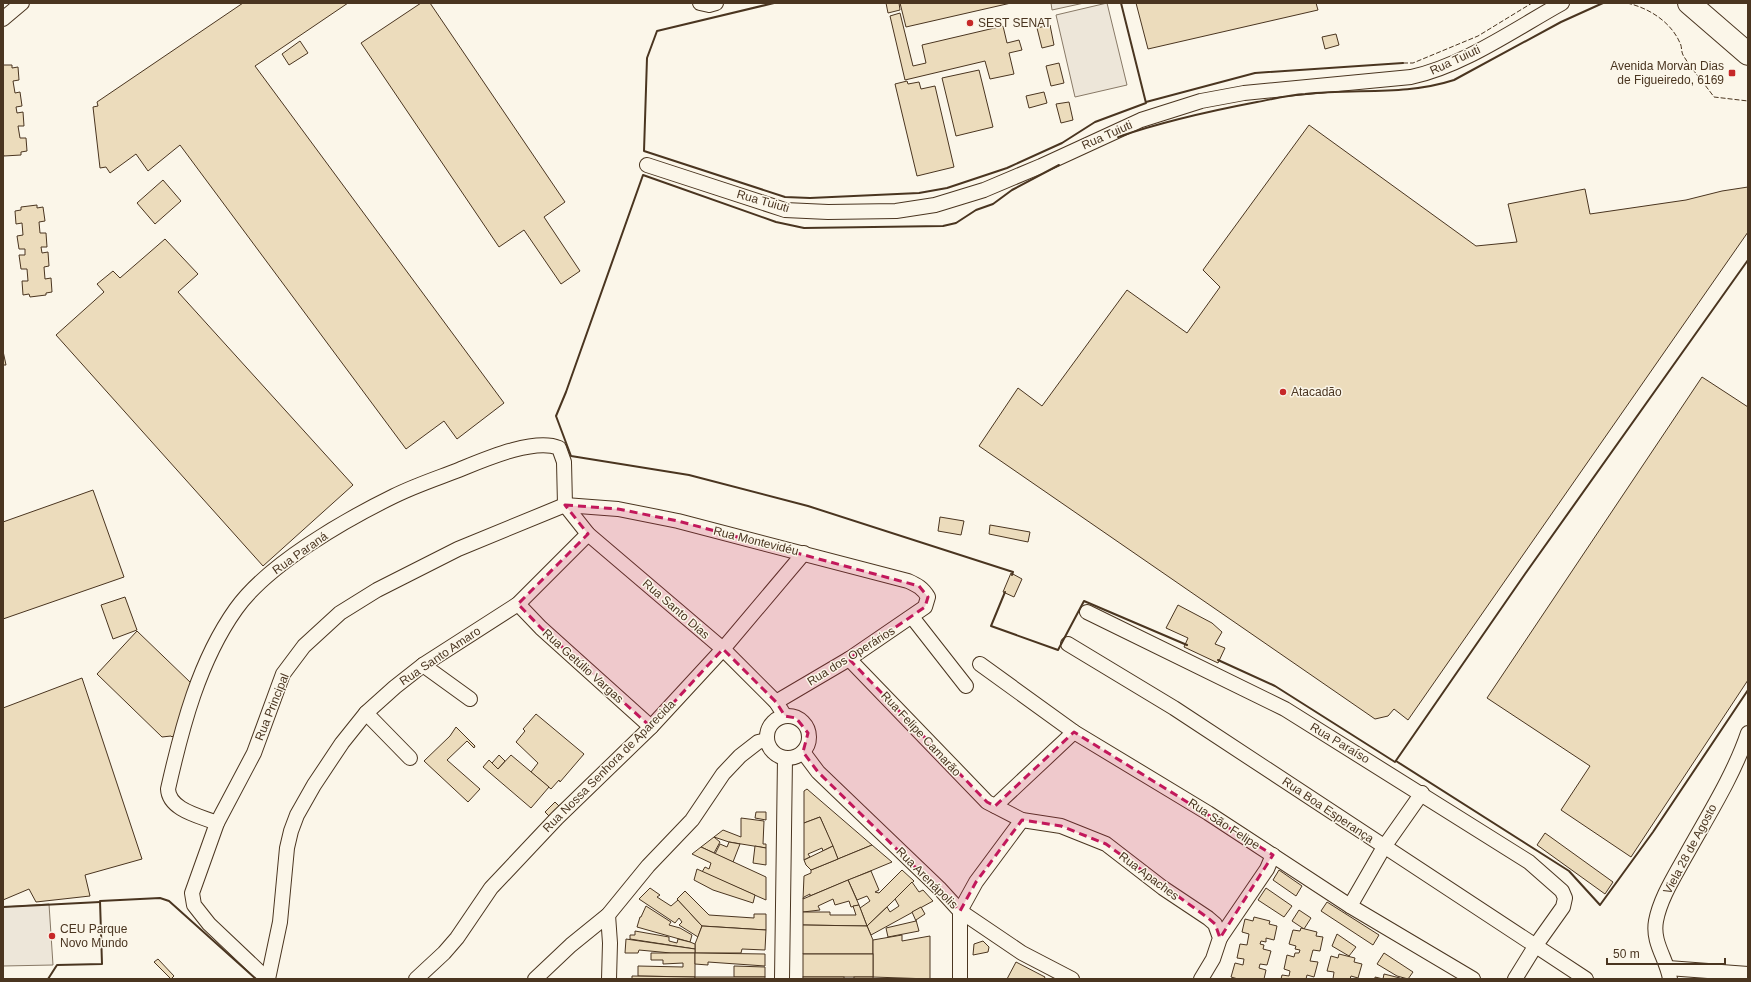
<svg xmlns="http://www.w3.org/2000/svg" width="1751" height="982" font-family="Helvetica,sans-serif">
	<rect width="100%" height="100%" fill="#fbf6e9"/>
	<!-- green -->
	<g fill="#ede6d9" stroke="#887966">
		<path d="M1051,3h33l-32,7z"/>
		<path d="M1107,3l20,82 -52,12 -19,-82z"/>
		<path d="M49,904l4,61 -50,1v-59z"/>
	</g>
	<!-- building -->
	<g fill="#ecdcbc" stroke="#4a3520">
		<path d="M243,3h105l-93,63 249,337 -47,36 -13,-18 -38,28 -226,-304 -32,26 -12,-17 -26,19 -4,-6 -6,1 -7,-61 5,-1 -1,-4z"/>
		<path d="M421,3h9l135,199 -21,15 36,54 -19,13 -37,-54 -25,17 -138,-204z"/>
		<path d="M886,3h13l1,7 -12,3z"/>
		<path d="M900,3h111l-105,24z"/>
		<path d="M1136,3h180l2,7 -170,39z"/>
		<path d="M900,13l13,53 13,-3 -4,-18 81,-19 4,17 12,-3 3,10 -13,3 5,21 -24,5 -5,-18 -80,19 -15,-64z"/>
		<path d="M1050,25l4,20 -12,3 -5,-20z"/>
		<path d="M1336,34l3,11 -14,4 -3,-12z"/>
		<path d="M300,41l8,12 -19,12 -7,-11z"/>
		<path d="M1059,63l5,20 -13,3 -5,-20z"/>
		<path d="M3,65h9v3l6,-1 1,13 -6,1 2,12 5,-1 2,14 -6,1 1,6 6,-1 1,14h-6l2,12h6l1,13 -6,1v3l-17,1 -1,-2z"/>
		<path d="M979,70l14,57 -37,9 -14,-58z"/>
		<path d="M907,81l1,3 11,-2 2,7 14,-3 19,81 -37,9 -22,-92z"/>
		<path d="M1044,92l3,11 -18,5 -3,-12z"/>
		<path d="M1069,102l4,18 -12,3 -5,-19z"/>
		<path d="M1309,125l167,121 41,-4 -9,-38 77,-15 5,25 96,-14 36,-9 26,-4v45l-340,488 -14,-11 -6,7 -13,3 -396,-273 39,-58 24,18 85,-116 60,43 33,-46 -17,-17z"/>
		<path d="M163,180l18,21 -26,23 -18,-21z"/>
		<path d="M37,205v3l6,-1 2,14 -6,1 1,11h6l1,14h-6l1,6 6,-1 1,14 -5,1 1,12 6,-1 1,14 -6,1v2l-16,2 -1,-3 -6,1 -1,-14h6l-1,-12h-6l-2,-14h6v-6h-6l-2,-13 6,-1 -1,-12 -6,1 -1,-13 6,-1v-3z"/>
		<path d="M165,239l33,35 -20,18 175,193 -90,81 -207,-231 48,-43 -7,-8 16,-13 7,7z"/>
		<path d="M3,351l3,14h-3z"/>
		<path d="M1702,377l46,30v273l-117,177 -70,-47 29,-44 -103,-68z"/>
		<path d="M93,490l31,87 -121,42v-97z"/>
		<path d="M940,517l24,4 -3,14 -23,-4z"/>
		<path d="M990,525l40,7 -2,10 -39,-8z"/>
		<path d="M1011,573l11,6 -8,18 -11,-5z"/>
		<path d="M125,597l12,33 -24,9 -12,-34z"/>
		<path d="M1178,605l34,18 10,9 -7,12 10,4 -7,15 -34,-16 4,-9 -22,-10z"/>
		<path d="M137,631l54,52 -12,47 -7,7 -1,-1 -9,1 -65,-63z"/>
		<path d="M82,678l60,181 -57,16 5,21 -54,6 -7,-13 -26,11v-192z"/>
		<path d="M536,714l48,40 -24,28 -1,-2 -8,9 -20,-17 7,-9 -22,-21 9,-11 -2,-2z"/>
		<path d="M456,727l19,19 -1,2 -7,-7 -20,19 33,29 -12,13 -44,-41 26,-25z"/>
		<path d="M499,755l6,6 -7,8 -6,-6z"/>
		<path d="M511,755l38,32 -18,21 -48,-41 6,-7 9,9z"/>
		<path d="M807,789l65,56 -34,14 -18,-42 -16,6v-32z"/>
		<path d="M555,802l5,5 -10,10 -5,-5z"/>
		<path d="M756,812h10v8l-11,-2z"/>
		<path d="M820,817l13,29 -10,5 -1,-3 -14,6 2,3 -6,3v-37z"/>
		<path d="M741,818l23,3 -1,23h3v4l-37,-6 -15,-5 9,-7 18,7z"/>
		<path d="M1545,833l68,49 -8,12 -68,-49z"/>
		<path d="M714,837l6,5 -6,11 -13,-6z"/>
		<path d="M729,842l11,2 -7,18 -18,-8 5,-10 7,3z"/>
		<path d="M872,845l20,17 -82,34v-2l-6,3 -1,2 1,-23 7,-3v-3z"/>
		<path d="M755,846l11,2v17l-13,-2z"/>
		<path d="M833,846l5,13 -27,11 -5,-5 -2,-5z"/>
		<path d="M701,847l65,30v23l-64,-28 3,-5 4,2 2,-6 -19,-9z"/>
		<path d="M697,869l58,26 -2,8 -40,-13 -19,-10z"/>
		<path d="M902,870l12,11 -47,45 -7,-18 10,-7 -3,-5 -10,4 -9,-20 23,-9 8,19 -4,2 4,1z"/>
		<path d="M1279,870l23,16 -6,10 -23,-16z"/>
		<path d="M848,880l11,25 -8,2 -2,-6 -14,4 -2,-6 -15,7 2,4 -17,2v-13z"/>
		<path d="M912,882l7,10 4,-2 10,11 -62,34 -4,-9 20,-19 3,5 9,-6 -4,-7z"/>
		<path d="M650,888l10,7 -3,2 14,9 7,-6 24,26 -4,11 -19,-12 3,-3 -3,-4 -4,5 -36,-24z"/>
		<path d="M1266,888l26,18 -8,11 -26,-17z"/>
		<path d="M685,891l24,24 45,3v-4h12v16l-64,-4 -25,-27z"/>
		<path d="M1327,902l52,33 -6,10 -52,-34z"/>
		<path d="M859,905l8,21 -64,-1v-13h27v3h26l-3,-9z"/>
		<path d="M646,906l25,16 -2,3 11,3 12,7 -2,7 -53,-15 3,-10h1z"/>
		<path d="M921,907l4,7 -9,6 3,11 -31,6 -2,-9 30,-7 -4,-9z"/>
		<path d="M1299,910l12,8 -7,11 -12,-8z"/>
		<path d="M1254,917l16,4 -1,3 8,2 -3,14 -8,-2v4l-5,-1 -1,3 4,1 -1,4 8,2 -4,14 -7,-1 -1,4 7,2 -2,9h-26l-7,-2 4,-14 8,2 1,-6 -7,-1 3,-14 7,1 2,-11 -7,-2 3,-13 8,2z"/>
		<path d="M803,925l64,1 6,14v14h-70z"/>
		<path d="M702,926l64,4 -1,20 -23,-1 -1,4h-46v-9z"/>
		<path d="M1301,928l16,4 -1,4 7,1 -3,14 -7,-1 -3,11 8,1 -4,15 -7,-2 -1,4h-25l1,-4 7,1 1,-5 -6,-2 3,-14 7,2 1,-4h4l1,-3 -5,-1 1,-3 -7,-2 4,-14 7,1z"/>
		<path d="M635,931l34,6v4l8,2 1,-4 12,3 5,2v5l-65,-10v-4h5z"/>
		<path d="M1337,934l19,13 -7,9 -17,-10z"/>
		<path d="M902,935v6l28,-5v43l-57,-2v-37z"/>
		<path d="M626,939l69,10v4h-24l-32,-3 -1,3h-13z"/>
		<path d="M983,941l6,6 -1,5 -15,3 1,-11z"/>
		<path d="M651,953h44v24l-57,-1v-10l45,1v-4l-20,1v-4h-12z"/>
		<path d="M695,953l70,1v12l-57,-4v3l-13,-1z"/>
		<path d="M1384,953l29,19 -5,7 -11,-3 -20,-12z"/>
		<rect x="803" y="954" width="70" height="23"/>
		<path d="M1339,954l16,4 -1,4 8,2 -4,14 -7,-2 -1,3h-17l1,-7 -7,-1 4,-15 7,2z"/>
		<path d="M158,959l16,17 -3,3 -17,-17z"/>
		<path d="M1016,962l27,14 2,1 -1,2h-37z"/>
		<path d="M734,966l31,1v10h-31z"/>
		<path d="M1384,974l16,4v1h-25v-2l8,2z"/>
		<path d="M632,976l63,1v2h-63z"/>
		<rect x="695" y="977" width="70" height="2"/>
		<rect x="803" y="977" width="41" height="2"/>
		<rect x="854" y="977" width="19" height="2"/>
	</g>
	<g fill="none" stroke-linecap="round" stroke-linejoin="round">
		<!-- street casing -->
		<g stroke="#4a3520" stroke-width="16">
			<g id="street">
				<path d="M700,3l9,2 7,-2"/>
				<path d="M3,19l19,-16"/>
				<path d="M647,165l138,45 43,2 68,-1 39,-6 49,-15 57,-24 100,-46 60,-19 43,-8 167,-16c52,-11 104,-48 151,-74"/>
				<path d="M565,505l23,29 135,115 53,53 9,14"/>
				<path d="M518,604l23,24 110,99"/>
				<path d="M1087,612l198,97 244,153 33,29 3,7 -2,9 -27,38 -21,34"/>
				<path d="M912,617l54,69"/>
				<path d="M1068,644l106,64 412,271"/>
				<path d="M849,659l138,143 35,18 39,6 45,18 57,44 45,30 7,6 5,14 -7,21 -12,20"/>
				<path d="M980,664l94,68 134,81 142,93 123,73"/>
				<path d="M423,665l47,34"/>
				<path d="M366,713l44,45"/>
				<circle cx="788" cy="737" r="21"/>
				<path d="M803,752l15,20 121,116 21,23 62,42 50,26"/>
				<path d="M995,806l79,-74"/>
				<path d="M217,823c-17,-7 -48,-13 -49,-34 14,-62 31,-128 68,-180 32,-45 109,-89 158,-113 20,-10 41,-17 62,-25 25,-10 78,-34 103,-23l5,14 1,43"/>
				<path d="M1350,906l34,-59 38,-54"/>
				<path d="M608,915l2,28 -1,36"/>
				<path d="M1220,938l47,-69 6,-14"/>
				<path d="M1668,968l80,6"/>
				<path d="M267,979l-58,-55 -15,-19 -2,-12 25,-70 37,-70 29,-79 21,-28 36,-33 37,-23 81,-41 107,-44 53,4 60,12 230,60c9,4 15,7 20,16l-3,10 -76,52 -73,43"/>
				<path d="M268,979l12,-57 7,-74 4,-17 6,-16 17,-30 28,-42 24,-30 29,-26 28,-22 95,-61 70,-70"/>
				<path d="M416,979l28,-26 13,-15 34,-50 66,-70 94,-91 72,-78 81,-96"/>
				<path d="M535,979l36,-34 37,-30 40,-49 44,-46 31,-46 17,-18 18,-14 9,-2"/>
				<path d="M782,979l3,-221"/>
				<path d="M960,979v-68l16,-29 46,-62"/>
				<path d="M1670,979c-3,-20 -18,-36 -14,-58 4,-22 18,-44 29,-64 22,-40 48,-80 63,-124"/>
			</g>
		</g>
		<!-- highway casing -->
		<g stroke="#4a3520" stroke-width="24">
			<path id="highway" d="M1689,3l59,51"/>
		</g>
		<!-- street -->
		<use href="#street" stroke="#fbf6e9" stroke-width="14"/>
		<!-- highway -->
		<use href="#highway" stroke="#fbf6e9" stroke-width="22"/>
		<!-- fence -->
		<g stroke="#4a3520" stroke-width="1" stroke-dasharray="5 2" stroke-linecap="butt">
			<path d="M1627,3c22,5 44,19 53,40 2,3 1,8 3,12 9,15 21,28 31,42l34,4"/>
			<path d="M1403,63h10l65,-27 54,-33"/>
		</g>
		<!-- wall -->
		<g stroke="#4a3520" stroke-width="2">
			<path d="M774,3l-117,28 -10,27 -3,93 141,46 25,1 109,-5 28,-5 60,-20 55,-25 33,-21 51,-19 -25,-100"/>
			<path d="M1146,102l109,-29 148,-10"/>
			<path d="M1118,137c46,-16 92,-26 139,-35 16,-3 32,-7 48,-8 50,-6 100,2 149,-14l107,-58 42,-19"/>
			<path d="M1012,575l1,-3 -205,-66 -119,-31 -118,-19 -15,-40 10,-24 77,-217 133,47 28,6 139,-2 13,-3 20,-13 17,-6 19,-14 47,-25"/>
			<path d="M1005,592l-14,34 67,24 26,-49 103,44"/>
			<path d="M1218,660l57,26 120,76 130,-188 223,-314"/>
			<path d="M1396,761l173,110 31,34 53,-73 95,-142"/>
			<path d="M3,907l97,-5"/>
			<path d="M48,979l9,-14 45,-1 -2,-63 60,-3 9,3 87,78"/>
		</g>
	</g>
	<!-- marked area -->
	<path fill="#c2185b" fill-opacity="0.2" stroke="#c2185b" stroke-width="3" stroke-dasharray="8 5" stroke-linejoin="round" d="M565,505l53,4 60,12 241,65 9,11 -3,10 -76,52 138,143 8,4 79,-74 199,123 -53,83 -5,-14 -7,-6 -102,-74 -45,-18 -39,-6 -46,62 -16,29 -142,-139 -15,-20 5,-19 -12,-15 -11,-2 -9,-14 -53,-53 -72,78 -110,-99 -23,-24 70,-70z"/>
	<!-- markers -->
	<g fill="#c62828" stroke="#fbf6e9" stroke-width="1.5">
		<circle cx="970" cy="23" r="4"/>
		<rect x="1728" y="69" width="8" height="8" rx="2"/>
		<circle cx="1283" cy="392" r="4"/>
		<circle cx="52" cy="936" r="4"/>
	</g>
	<g text-anchor="middle" dominant-baseline="central" stroke-width="3" stroke-linejoin="round" paint-order="stroke">
		<!-- poi labels -->
		<g font-size="12" fill="#4a3520" stroke="#fbf6e9" text-anchor="start">
			<text x="978" y="23">SEST SENAT</text>
			<text x="1724" y="66" text-anchor="end">Avenida Morvan Dias<tspan x="1724" dy="14">de Figueiredo, 6169</tspan></text>
			<text x="1291" y="392">Atacadão</text>
			<text x="60" y="929">CEU Parque<tspan x="60" dy="14">Novo Mundo</tspan></text>
		</g>
		<!-- street labels -->
		<g font-size="12" fill="#4a3520" stroke="#fbf6e9">
			<text transform="translate(1455 60) rotate(-25)">Rua Tuiuti</text>
			<text transform="translate(1107 135) rotate(-24)">Rua Tuiuti</text>
			<text transform="translate(763 201) rotate(16)">Rua Tuiuti</text>
			<text transform="translate(756 541) rotate(14)">Rua Montevidéu</text>
			<text transform="translate(300 553) rotate(-35)">Rua Paraná</text>
			<text transform="translate(676 609) rotate(41)">Rua Santo Dias</text>
			<text transform="translate(440 656) rotate(-34)">Rua Santo Amaro</text>
			<text transform="translate(851 656) rotate(-32)">Rua dos Operários</text>
			<text transform="translate(583 666) rotate(42)">Rua Getúlio Vargas</text>
			<text transform="translate(272 707) rotate(-68)">Rua Principal</text>
			<text transform="translate(921 734) rotate(47)">Rua Felipe Camarão</text>
			<text transform="translate(1340 743) rotate(31)">Rua Paraíso</text>
			<text transform="translate(609 766) rotate(-45)">Rua Nossa Senhora de Aparecida</text>
			<text transform="translate(1328 810) rotate(34)">Rua Boa Esperança</text>
			<text transform="translate(1224 824) rotate(33)">Rua São Felipe</text>
			<text transform="translate(1690 849) rotate(-62)">Viela 28 de Agosto</text>
			<text transform="translate(1149 876) rotate(37)">Rua Apaches</text>
			<text transform="translate(927 878) rotate(45)">Rua Arenápolis</text>
		</g>
	</g>
	<!-- border -->
	<rect width="1751" height="982" fill="none" stroke="#4a3520" stroke-width="8"/>
	<!-- scale -->
	<path d="M1607 958v6h118v-6" fill="none" stroke="#4a3520" stroke-width="2"/>
	<text x="1613" y="958" font-size="12" fill="#4a3520" stroke="#fbf6e9" stroke-width="3" paint-order="stroke">50 m</text>
</svg>
